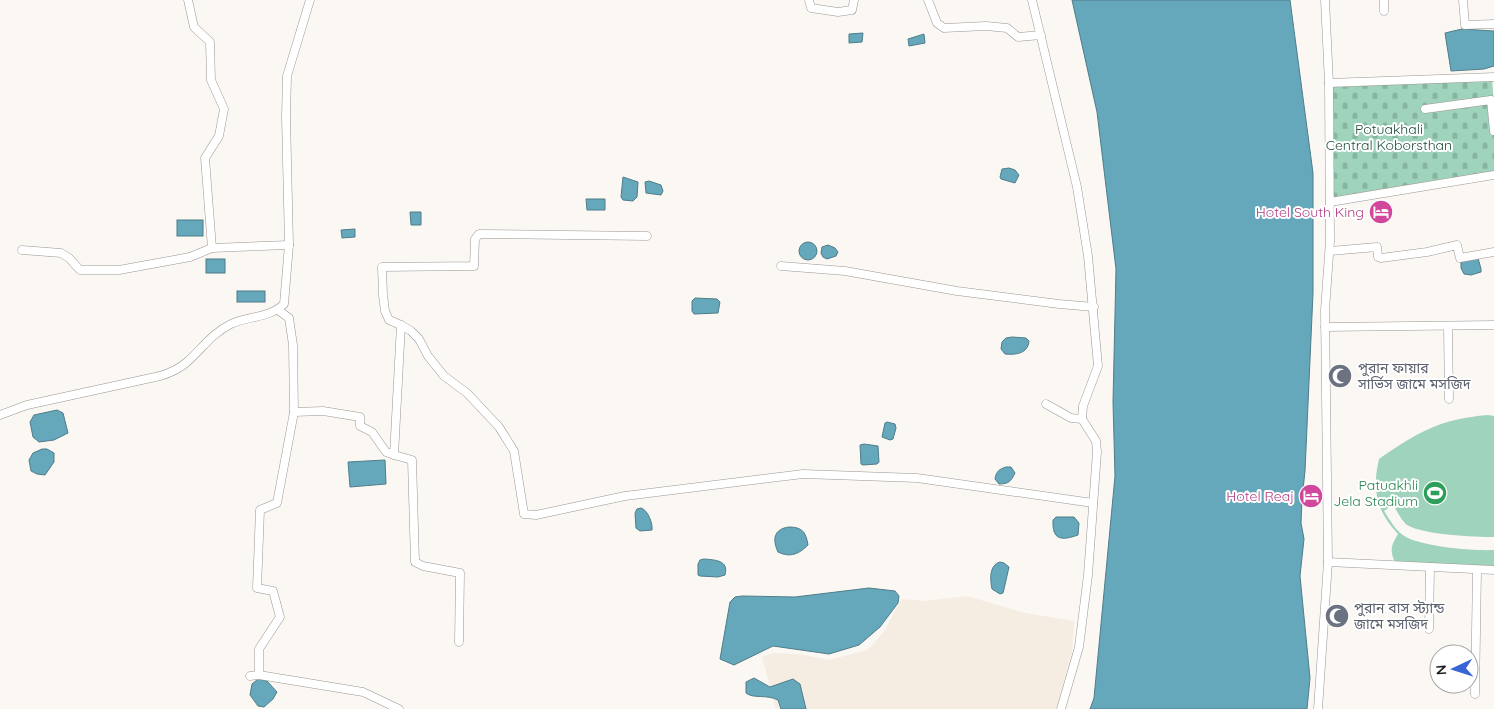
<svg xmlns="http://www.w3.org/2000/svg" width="1494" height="709" font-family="Quicksand,'Noto Sans Bengali',sans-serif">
	<defs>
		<pattern id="cemetery-stones" width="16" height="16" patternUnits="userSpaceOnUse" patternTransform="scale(1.25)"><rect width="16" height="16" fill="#9fd3bb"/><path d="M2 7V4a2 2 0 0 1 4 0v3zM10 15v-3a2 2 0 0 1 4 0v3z" fill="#88b5a0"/></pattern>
	</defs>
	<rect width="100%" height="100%" fill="#fbf7f3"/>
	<!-- built -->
	<path fill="#f5ece2" d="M967,596l58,17 49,8 -2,31 -16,57h-280l-14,-52 11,-4 26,1 30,6 39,-10 17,-20 16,-31 24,2z"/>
	<!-- grass -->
	<path fill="#9fd3bb" d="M1488,415l6,1v121c-20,0 -70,-2 -87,-12 -5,-4 -10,-14 -14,-20l-9,6c6,9 12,21 22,26 19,10 67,14 88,13v17l-99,-5c-6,-12 -3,-18 3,-28 -22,-23 -26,-45 -19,-75 39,-27 61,-40 109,-44z"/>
	<!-- cemetery -->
	<path fill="url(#cemetery-stones)" d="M1492,79l2,28v66l-160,25 -1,-111z"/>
	<!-- water -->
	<g fill="#65a7bb" stroke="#4f7d8a">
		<path d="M1072,0h218l23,173v120l-8,178 -3,28 -1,24 3,16 -4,37 10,102 -3,31h-217l4,-11 21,-222 -2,-74 3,-133 -19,-157z"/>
		<path d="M1462,29l32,2v35l-10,3 -33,2 -6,-38z"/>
		<path d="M863,33l-1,9 -13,1v-9z"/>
		<path d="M924,34l1,9 -16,3 -1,-7z"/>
		<path d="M1009,168l6,2 4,5 -4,8 -14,-4 -1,-2 2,-8z"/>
		<path d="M623,177l15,5 -1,15 -4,4 -10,-1 -2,-3z"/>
		<path d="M649,181l12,4 2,6 -2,4 -15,-2 -1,-11z"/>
		<path d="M586,199h19v11h-18z"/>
		<path d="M410,212h11v13h-10z"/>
		<rect x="177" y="220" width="26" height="16"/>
		<path d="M355,229v8l-13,1 -1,-8z"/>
		<circle cx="808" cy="251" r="9"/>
		<path d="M828,245l7,3 3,4 -2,4 -9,3 -4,-2 -2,-4 1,-6z"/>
		<path d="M1478,258l3,11v3l-10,3 -7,-1 -3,-6v-8z"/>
		<rect x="206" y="259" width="19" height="14"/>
		<rect x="237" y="291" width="28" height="11"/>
		<path d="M695,298l22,1 3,3 -2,11 -24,1 -2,-3v-10z"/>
		<path d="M1012,337l14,1 3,3c-1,13 -14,14 -24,13l-4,-5 1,-7 4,-4z"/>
		<path d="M57,410l6,3 5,20 -14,7 -15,2 -6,-5 -3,-15 4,-7z"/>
		<path d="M887,422l8,2 1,4 -3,11 -3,1 -8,-3 3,-14z"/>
		<path d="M864,444l14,2 1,16 -2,2 -14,1 -2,-1 -1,-19z"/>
		<path d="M42,449h5l7,4v9l-9,13 -8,-1 -6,-3 -2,-11 4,-7z"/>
		<path d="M385,460l1,24 -36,3 -2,-25z"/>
		<path d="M1006,467h5l4,6c-4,8 -6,11 -16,11l-4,-5c1,-7 4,-10 11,-12z"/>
		<path d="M641,508c7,2 12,16 11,22l-12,1 -4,-3 -1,-15 2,-4z"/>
		<path d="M1056,517h18l5,6 -1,12c-17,6 -26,5 -25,-15z"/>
		<path d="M789,527c13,0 17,5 19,18 -9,9 -18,13 -30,7 -6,-13 -4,-23 11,-25z"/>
		<path d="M704,559c11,1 25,1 21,16l-7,2 -18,-1 -2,-1v-11l2,-4z"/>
		<path d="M1000,562l4,1 5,4 -5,22 -1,4 -3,1 -8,-5c-2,-9 -3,-24 8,-27z"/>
		<path d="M869,588l26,3 4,5 -1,7 -18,24 -21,18 -30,9 -56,-8 -39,19 -14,-6 10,-57 5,-5 7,-1 53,1z"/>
		<path d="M754,678l16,9 23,-8 7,5 6,25h-25l-3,-9c-12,-6 -25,-1 -32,-7v-11z"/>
		<path d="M258,679l9,2 10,11 -4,7 -9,8 -6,-1 -8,-11 2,-11z"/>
	</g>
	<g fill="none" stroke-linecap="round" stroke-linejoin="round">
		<!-- minor casing -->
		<g stroke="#9a9693" stroke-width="9">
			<g id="minor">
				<path d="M188,0l6,27 16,15 1,38 13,29 -5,27 -14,22 7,90"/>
				<path d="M809,0l2,8 27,4 14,-2 2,-10"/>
				<path d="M928,0l9,23 7,5 42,-2 21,2 11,9 23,-2"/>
				<path d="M1032,0l45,187 11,69 10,110 -15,40 -1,13"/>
				<path d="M1384,0v11"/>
				<path d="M1463,0l2,25 29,-1"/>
				<path d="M1329,83l165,-6"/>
				<path d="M1425,109l66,-9 3,31"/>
				<path d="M1330,202l164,-27"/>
				<path d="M22,250l39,3 8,5 11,12h39l71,-13 22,-9 77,-3"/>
				<path d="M1330,251l47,-4 1,10 3,1 46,-6 30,-7 3,13 34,-6"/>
				<path d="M781,266l64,5 112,20 102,13 35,3"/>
				<path d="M401,325l-12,-5 -4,-9 -2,-16 -1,-28 92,-1 1,-27 4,-5 168,2"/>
				<path d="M1448,326l1,73"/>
				<path d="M1325,327l169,-2"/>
				<path d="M1046,404l25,14 11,1 14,22 1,11 -9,123 -9,72 -18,62"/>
				<path d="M294,412l29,-1 37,6v9l12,6 14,20 8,3 7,-130 10,6 8,8 9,17 16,20 23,17 32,34 15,24 10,63 12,1 89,-19 178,-22 114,4 176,25"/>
				<path d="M0,415l27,-10 133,-29c10,-3 19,-7 27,-14 15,-13 25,-29 44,-38 17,-8 39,-6 53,-20l5,-59 -3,-128 1,-41 23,-76"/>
				<path d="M394,455l18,5 3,102 8,4 37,7 -1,69"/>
				<path d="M1328,562l166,8"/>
				<path d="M1429,629l1,-62"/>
				<path d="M259,675v-26l21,-32 -7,-26 -16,-3 3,-78 17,-7 17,-91 -1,-67 -4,-27 -11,-8"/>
				<path d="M250,676l9,-1 104,17 36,17"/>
				<path d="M1475,694l2,-124"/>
				<path d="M1318,709l10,-147 -3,-252 5,-69 -1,-158 -4,-83"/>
			</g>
		</g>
		<!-- minor -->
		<use href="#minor" stroke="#fff" stroke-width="8"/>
	</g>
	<!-- icons -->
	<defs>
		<g id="hotel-disc" transform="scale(1.25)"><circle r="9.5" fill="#d1479c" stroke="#fff"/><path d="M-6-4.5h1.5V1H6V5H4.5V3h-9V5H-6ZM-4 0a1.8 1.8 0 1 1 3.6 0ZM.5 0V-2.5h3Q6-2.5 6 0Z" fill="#fff"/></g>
		<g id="mosque-disc" transform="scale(1.25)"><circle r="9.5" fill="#6b7280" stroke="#fff"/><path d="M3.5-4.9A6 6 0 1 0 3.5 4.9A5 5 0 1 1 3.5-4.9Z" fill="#fff"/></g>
		<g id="stadium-disc" transform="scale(1.25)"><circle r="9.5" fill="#2e9e5b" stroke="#fff"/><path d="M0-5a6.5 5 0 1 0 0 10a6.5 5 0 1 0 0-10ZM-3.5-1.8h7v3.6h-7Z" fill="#fff"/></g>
	</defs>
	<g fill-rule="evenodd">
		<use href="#hotel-disc" x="1381" y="212"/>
		<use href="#mosque-disc" x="1340" y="376"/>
		<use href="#stadium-disc" x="1435" y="493"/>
		<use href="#hotel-disc" x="1311" y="496"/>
		<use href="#mosque-disc" x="1337" y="616"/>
	</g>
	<g text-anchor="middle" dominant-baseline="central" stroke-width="4" stroke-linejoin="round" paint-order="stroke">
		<!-- park labels -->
		<g font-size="14" fill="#1d4d3a" stroke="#fff">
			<text x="1389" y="129">Potuakhali<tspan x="1389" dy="16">Central Koborsthan</tspan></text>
		</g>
		<!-- hotel labels -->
		<g font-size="14" fill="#b23c85" stroke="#fff" text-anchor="end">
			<text x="1364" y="212">Hotel South King</text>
			<text x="1294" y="496">Hotel Reaj</text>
		</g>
		<!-- worship labels -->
		<g font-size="14" fill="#5b616d" stroke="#fff" text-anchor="start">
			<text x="1358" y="368">পুরান ফায়ার<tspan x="1358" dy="16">সার্ভিস জামে মসজিদ</tspan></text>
			<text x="1354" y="608">পুরান বাস স্ট্যান্ড<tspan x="1354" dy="16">জামে মসজিদ</tspan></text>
		</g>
		<!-- leisure labels -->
		<g font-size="14" fill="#27864d" stroke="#fff" text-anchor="end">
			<text x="1418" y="485">Patuakhli<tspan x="1418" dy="16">Jela Stadium</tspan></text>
		</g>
	</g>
	<!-- north arrow -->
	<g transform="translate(1454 669) rotate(266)"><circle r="24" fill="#ffffff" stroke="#a4a3a3"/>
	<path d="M0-4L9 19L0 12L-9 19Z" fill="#3865d5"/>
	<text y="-8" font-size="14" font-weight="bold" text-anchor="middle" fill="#1b1a19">N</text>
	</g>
</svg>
